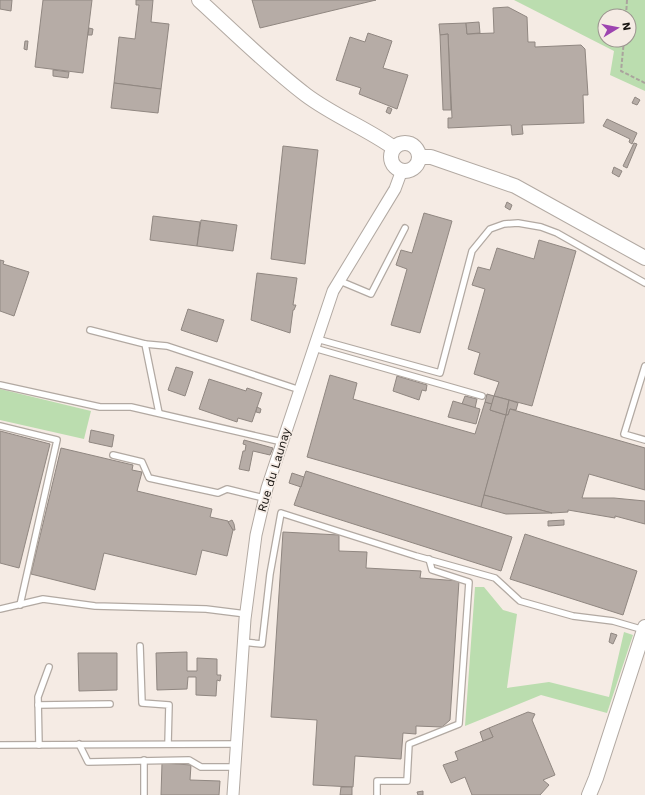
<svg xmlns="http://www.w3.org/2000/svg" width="645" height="795" font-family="'Work Sans',sans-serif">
	<rect width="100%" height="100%" fill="#f5ebe4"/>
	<!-- green -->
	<g fill="#bbddaf" fill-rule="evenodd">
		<path d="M514,0h131v91l-35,-16 4,-24zM605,16h24v24h-24z"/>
		<path d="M0,389l91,22 -7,28 -84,-19z"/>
		<path d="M475,587h9l19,23 14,4 -10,74 42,-6 60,15 15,-65 9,3 -26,78 -66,-18 -76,31z"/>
	</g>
	<!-- building -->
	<g fill="#b6aca6" stroke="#908781">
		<path d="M0,0h12l-1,11 -11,-2z"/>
		<path d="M43,0h49l-9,73 -48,-6z"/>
		<path d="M136,0h17l-2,22 18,2 -8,65 -47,-6 5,-46 16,2 4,-34h-3z"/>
		<path d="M252,0h124l-116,28z"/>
		<path d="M508,7l19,10 1,25h7v5l46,-2 4,4 3,46h-5l1,28 -62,2 1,9 -11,1 -1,-10 -63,3v-10h4l-4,-84 -8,1 -1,-11 27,-1 1,11 27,-1 -1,-25z"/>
		<path d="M479,22l1,11 -13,1 -1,-11z"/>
		<path d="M89,28l4,1 -1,6h-4z"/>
		<path d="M368,33l24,8 -9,27 25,7 -11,34 -38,-15 2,-6 -25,-8 14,-43 15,5z"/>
		<path d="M448,34l3,76h-8l-3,-75z"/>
		<path d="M25,41h3l-1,9 -3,-1z"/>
		<path d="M53,70l16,2 -1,6 -15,-2z"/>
		<path d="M114,83l47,6 -3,24 -47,-5z"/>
		<path d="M635,97l5,3 -3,5 -5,-2z"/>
		<path d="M388,107l4,2 -2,5 -4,-2z"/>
		<path d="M607,119l30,14 -5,11 -3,-2 1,-3 -27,-13z"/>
		<path d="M634,143l3,1 -10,24 -4,-2z"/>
		<path d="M283,146l35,4 -13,114 -34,-5z"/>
		<path d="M614,167l8,4 -3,6 -7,-4z"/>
		<path d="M507,202l5,3 -2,5 -5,-3z"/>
		<path d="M424,213l28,8 -32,112 -29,-8 16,-56 -11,-4 5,-15 11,3z"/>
		<path d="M153,216l47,6 -3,24 -47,-6z"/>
		<path d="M201,220l36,5 -4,26 -36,-5z"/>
		<path d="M539,240l37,11 -44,155 -38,-10 5,-14 -25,-8 6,-21 -12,-4 17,-60 -13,-4 6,-18 12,3 7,-22 37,11z"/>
		<path d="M0,260l4,1 -1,3 26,8 -15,44 -14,-5z"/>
		<path d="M257,273l40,5 -4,27h3l-2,5h-1l-3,23 -39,-13z"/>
		<path d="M188,309l36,11 -7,22 -36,-12z"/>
		<path d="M176,367l17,5 -8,24 -17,-6z"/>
		<path d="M330,375l27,8 -4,16 122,35 10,-32 7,2 -2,6 16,5 -25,92 -174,-50z"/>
		<path d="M397,376l30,9 -1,6 -4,-1 -3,10 -26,-9z"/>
		<path d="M209,379l37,12 1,-3 15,5 -10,29 -14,-4 -1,4 -38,-13z"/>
		<path d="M487,394l7,2 -2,8 -7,-2z"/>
		<path d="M465,396l12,3 -2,9 -13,-4z"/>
		<path d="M494,396l15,4 -3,15 -16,-5z"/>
		<path d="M509,400l9,3 -2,7 -6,-1 -2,6h-2z"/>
		<path d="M453,401l27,8 -4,15 -28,-7z"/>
		<path d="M257,407l4,2 -1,4 -4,-1z"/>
		<path d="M510,409l135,39v42l-56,-16 -7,24h32l31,3v23l-30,-8v2l-47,-8v2l-16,1 -68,-18 22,-80h2z"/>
		<path d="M91,430l23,5 -2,12 -23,-5z"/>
		<path d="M0,431l50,13 -31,124 -19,-5z"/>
		<path d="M244,440l29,8 -3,7 -17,-4 -4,20 -10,-2 4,-18h2l1,-6 -3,-1z"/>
		<path d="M61,448l72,17 -1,5 10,2 -5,19 75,18 -2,8 18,4 5,9 -6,26 -25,-6 -6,25 -92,-22 -9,37 -64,-16z"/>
		<path d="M306,471l206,66 -11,34 -207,-66z"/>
		<path d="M292,473l12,4 -3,10 -12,-4z"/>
		<path d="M484,495l68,18 -46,1 -25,-7z"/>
		<path d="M232,520l2,4 1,6h-2l-5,-8z"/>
		<path d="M564,520v5l-16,1v-5z"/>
		<path d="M283,532l56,3v16l28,1 -1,16 55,3 -1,7 39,3 -9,139 -8,7 -26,-1v8l-13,-1 -2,26 -46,-3 -2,31 -40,-2 4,-65 -46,-3z"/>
		<path d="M525,534l112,37 -14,44 -113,-36z"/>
		<path d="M611,633l6,2 -4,9 -4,-2z"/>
		<path d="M187,652v19h10v-13l20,1v16h4l-1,6 -3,-1 -1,16 -20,-1v-18h-8l-1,12 -30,1 -1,-37z"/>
		<path d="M78,653h39v37l-38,1z"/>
		<path d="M528,712l7,2 -3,6 23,55 -12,5 6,5 -9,10h-68l-7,-18 -14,6 -8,-18 15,-5 -3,-8 38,-15 -4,-9z"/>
		<path d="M489,728l4,9 -10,4 -3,-9z"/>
		<path d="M162,763l29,2 -1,15 30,1 -1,14h-58z"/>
		<path d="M341,787h11v8h-12z"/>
		<path d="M423,791v4h-5l-1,-3z"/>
	</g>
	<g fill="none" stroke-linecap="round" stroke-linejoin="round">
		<!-- service casing -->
		<g stroke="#b2a9a2" stroke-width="8">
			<g id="service">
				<path d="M340,281l31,13 34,-66"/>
				<path d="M90,330l55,14 14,69"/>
				<path d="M317,339l123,34 32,-122 18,-22 14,-5 14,-1 23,4 16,6 88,50"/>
				<path d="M145,344l22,2 133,44"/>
				<path d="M314,348l168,48"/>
				<path d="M645,366l-21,68 21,6"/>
				<path d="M0,385l100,22h31l151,35"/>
				<path d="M0,426l57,14 -37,165"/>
				<path d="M113,455l29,7 7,16 69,15 9,-4 37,9"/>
				<path d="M0,609l43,-10 52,7 111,3 40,5"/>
				<path d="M243,642l19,2 8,-70 11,-61 135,43 79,22 25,23 53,15 40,5 31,9"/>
				<path d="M140,646l2,57 27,2 -1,39"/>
				<path d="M38,705l72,-1"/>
				<path d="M79,744l9,18 101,-2 12,7h34"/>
				<path d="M0,745l236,-1"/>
				<path d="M39,745l-1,-48 11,-30"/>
				<path d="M144,795v-35"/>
				<path d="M377,795v-14h30l2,-37 50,-20 10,-142 -37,-12 -3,-11"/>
			</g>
		</g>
		<!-- minor casing -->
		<g stroke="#b2a9a2" stroke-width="13">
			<path id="minor" d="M233,795l12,-176 11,-84 11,-47 66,-197 62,-102 7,-19"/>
		</g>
		<!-- tertiary casing -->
		<g stroke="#b2a9a2" stroke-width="16">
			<g id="tertiary">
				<path d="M199,0c35,32 69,66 107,95 28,21 60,33 88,53"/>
				<circle cx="405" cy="157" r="14"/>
				<path d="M419,157h12l84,29 130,72"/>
				<path d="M589,795l7,-17 49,-151"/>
			</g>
		</g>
		<!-- path -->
		<g stroke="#aaa39d" stroke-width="2" stroke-dasharray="4 2" stroke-linecap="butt">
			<path d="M626,16l1,-16"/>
			<path d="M624,40l-3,31 24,12"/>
		</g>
		<!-- service -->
		<use href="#service" stroke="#fff" stroke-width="5.5"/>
		<!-- minor -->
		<use href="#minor" stroke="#fff" stroke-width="11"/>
		<!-- tertiary -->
		<use href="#tertiary" stroke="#fff" stroke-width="14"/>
	</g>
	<g text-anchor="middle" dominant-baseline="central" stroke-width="3.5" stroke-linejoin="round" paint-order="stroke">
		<!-- street labels -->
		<g font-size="12" fill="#15120f" stroke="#f5ebe4">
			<text transform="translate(274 470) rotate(-73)">Rue du Launay</text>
		</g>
	</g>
	<!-- north arrow -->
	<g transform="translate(617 28) rotate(80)"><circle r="19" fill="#f5ebe4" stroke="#9b948f"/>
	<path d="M0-3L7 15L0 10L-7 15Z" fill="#9d44b0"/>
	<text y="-6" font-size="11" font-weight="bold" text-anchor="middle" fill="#15120f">N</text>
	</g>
</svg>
